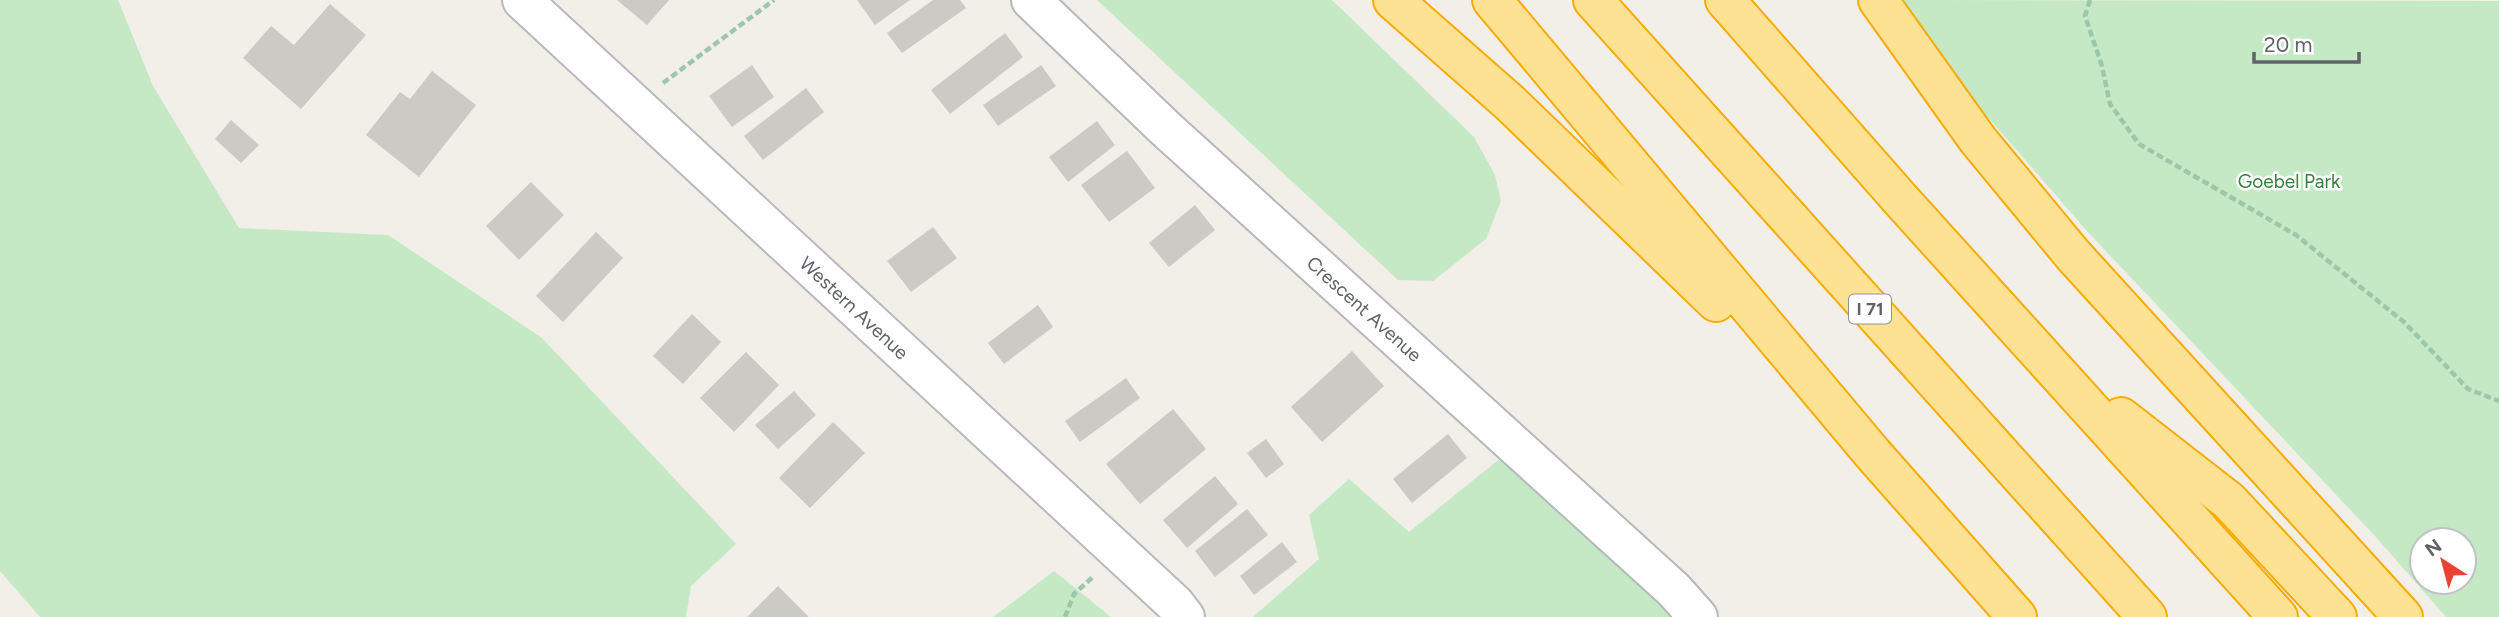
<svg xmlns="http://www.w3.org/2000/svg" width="2499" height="617" font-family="Figtree,sans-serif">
	<rect width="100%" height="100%" fill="#f1efe8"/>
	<!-- green -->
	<g fill="#c5e8c5" fill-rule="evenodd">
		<path d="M0,0h118l35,86 86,142 149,7 154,103 194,206 -45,42 -5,31h-646l-40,-46z"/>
		<path d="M1097,0h235l142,137 21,38 6,26 -15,38 -53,42 -35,-1z"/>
		<path d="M1901,0l598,1v616h-53l-71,-81 -288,-305 -114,-131zM2422,540h42v42h-42z"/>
		<path d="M1502,457l177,160h-426l66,-58 -10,-44 40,-36 60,53z"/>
		<path d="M1054,571l57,46h-118z"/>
	</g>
	<!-- building -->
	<g fill="#cccac5">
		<path d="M617,0h52l-22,25z"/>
		<path d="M857,0h53l-35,25z"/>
		<path d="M933,0h27l6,8 -64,45 -15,-20z"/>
		<path d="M330,4l36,31 -65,74 -58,-51 28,-32 23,19z"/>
		<path d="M1005,33l18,24 -73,57 -19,-24z"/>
		<path d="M752,65l22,32 -42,30 -23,-31z"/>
		<path d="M1041,65l15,21 -58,40 -15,-21z"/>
		<path d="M432,71l44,34 -57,72 -53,-42 34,-43 10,7z"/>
		<path d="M806,88l18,24 -61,48 -19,-24z"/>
		<path d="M231,120l28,25 -18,18 -26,-24z"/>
		<path d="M1097,121l18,24 -47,37 -19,-25z"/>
		<path d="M1127,151l28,37 -46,34 -28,-37z"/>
		<path d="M531,182l33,33 -45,45 -33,-34z"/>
		<path d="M1195,205l20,25 -46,37 -20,-24z"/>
		<path d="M933,227l24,31 -46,34 -24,-31z"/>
		<path d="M596,232l27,26 -60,64 -27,-26z"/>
		<path d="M1038,305l15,22 -49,37 -16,-21z"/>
		<path d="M692,314l29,28 -38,42 -30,-28z"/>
		<path d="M1352,351l32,35 -62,56 -31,-35z"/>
		<path d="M746,352l33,33 -45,47 -34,-34z"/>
		<path d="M1126,378l14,20 -60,44 -15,-21z"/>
		<path d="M794,391l22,24 -38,34 -23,-24z"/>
		<path d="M1173,409l33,40 -66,55 -34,-40z"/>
		<path d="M833,422l32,31 -55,55 -31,-30z"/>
		<path d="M1448,434l19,24 -55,45 -19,-24z"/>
		<path d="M1266,439l18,25 -18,14 -19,-25z"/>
		<path d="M1215,476l23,28 -51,44 -24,-28z"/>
		<path d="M1247,509l21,26 -53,42 -20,-26z"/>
		<path d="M1282,542l15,20 -43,33 -14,-19z"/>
		<path d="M778,586l31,31h-62z"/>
	</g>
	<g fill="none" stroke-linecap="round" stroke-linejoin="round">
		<!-- street casing -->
		<g stroke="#b5b8bc" stroke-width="42">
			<path id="street" d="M1031,0l135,129 508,461 24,27"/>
		</g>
		<!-- secondary casing -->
		<g stroke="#b6babf" stroke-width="42">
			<path id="secondary" d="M522,0l653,604 10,13"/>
		</g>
		<!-- highway casing -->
		<g stroke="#f9ab00" stroke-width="42">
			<g id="highway">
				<path d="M1393,0l117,103 206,199"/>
				<path d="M1492,0l381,454 144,163"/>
				<path d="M1593,0l554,617"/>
				<path d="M1725,0l176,200 377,417"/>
				<path d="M1878,0l100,140 95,115 330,362"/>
				<path d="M2121,417l108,84 108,116"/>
			</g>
		</g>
		<!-- path -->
		<g stroke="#9cc7a9" stroke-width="4.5" stroke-dasharray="7 3.5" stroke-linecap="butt">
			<path d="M2090,0l-5,16 17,50 8,38 29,40 157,91 108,87 64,67 31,12"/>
			<path d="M663,83l111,-83"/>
			<path d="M1065,617l9,-23 20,-18"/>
		</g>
		<!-- street -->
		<use href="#street" stroke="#fff" stroke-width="38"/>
		<!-- secondary -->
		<use href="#secondary" stroke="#fff" stroke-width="38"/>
		<!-- highway -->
		<use href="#highway" stroke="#fde293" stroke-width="38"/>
	</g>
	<g text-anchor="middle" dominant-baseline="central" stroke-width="5" stroke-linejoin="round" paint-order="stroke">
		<!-- shield labels -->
		<rect fill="#fff" stroke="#8f9295" stroke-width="2" x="1849" y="294.5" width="42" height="29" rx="5"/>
		<g font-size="18" font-weight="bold" fill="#5f6368">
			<text x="1870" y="309">I 71</text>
		</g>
		<!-- park labels -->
		<g font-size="19" fill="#348238" stroke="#fff">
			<text x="2289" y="181">Goebel Park</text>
		</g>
		<!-- street labels -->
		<g font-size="19" fill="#5f6368" stroke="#fff">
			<text transform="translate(854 308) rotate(43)">Western Avenue</text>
			<text transform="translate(1364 309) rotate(42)">Crescent Avenue</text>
		</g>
	</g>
	<!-- north arrow -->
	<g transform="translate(2443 561) rotate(324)"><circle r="33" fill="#ffffff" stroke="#bfc1c3" stroke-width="2"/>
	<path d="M0-5L12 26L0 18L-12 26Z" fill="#ea4335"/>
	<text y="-10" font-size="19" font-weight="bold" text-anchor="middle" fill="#5f6368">N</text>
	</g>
	<!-- scale -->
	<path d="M2254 52v10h105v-10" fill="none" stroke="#5f6368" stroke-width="3.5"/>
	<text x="2264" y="52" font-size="21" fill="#5f6368" stroke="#ffffff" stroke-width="5" paint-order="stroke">20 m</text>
</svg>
